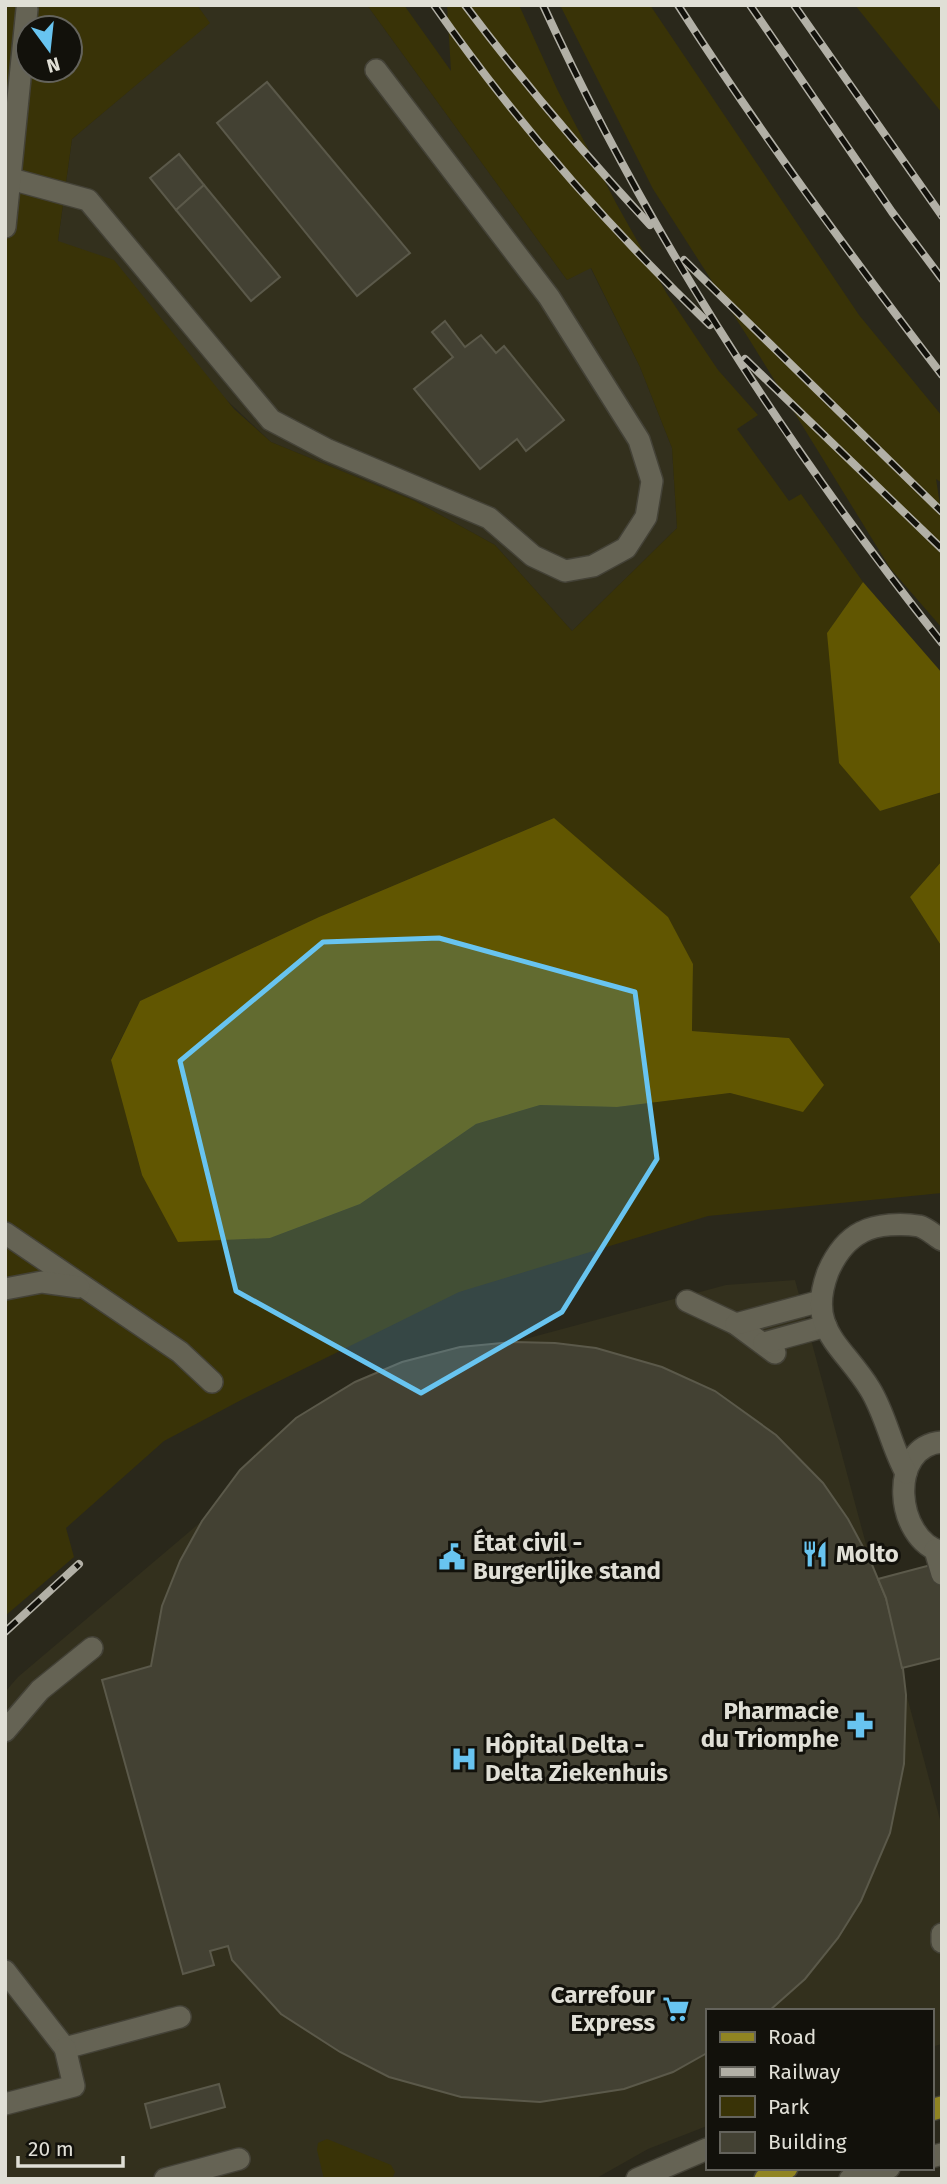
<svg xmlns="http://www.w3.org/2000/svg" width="947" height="2184" font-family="'Fira Sans',sans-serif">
	<rect width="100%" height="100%" fill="#2a281b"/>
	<!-- built -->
	<g fill="#33301d">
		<path d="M197,5h170l200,275 23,-13 50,100 32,81 5,80 -105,103 -77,-86 -80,-44 -144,-59 -213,-201 14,-102 137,-116z"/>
		<path d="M795,1280l147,547v217l-11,3v-36h-224v115l-59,23 -53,30h-590v-487l13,-15 184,-156 38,-51 23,-24 33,-28 59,-36 47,-20 30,-9 28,-6 54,-5 212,-57z"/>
	</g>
	<!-- green -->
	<g fill="#393307" fill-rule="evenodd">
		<path d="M5,5h192l13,18 -138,116 -14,102 56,19 120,149 37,33 144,59 80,44 77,86 105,-103 -5,-80 -32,-81 -49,-99 -24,12 -200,-275h37l47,66 -4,-66h72l38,84 59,114 51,91 51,76 40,45 -21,14 52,72 12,-7 62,88 -36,51 53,178 62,-19v69l-32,36 32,50v246l-234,23 -249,76 -216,107 -79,42 -98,87 8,29 -69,59zM28,28h42v42h-42zM554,818l139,146 -1,67 97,7 14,73 -73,-18 -113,14 -77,-2 -64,19 -116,80 -90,34 -128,-63 -31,-116 29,-58 179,-84z"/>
		<path d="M560,5h90l209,310 83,101v67l-6,-4 6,38v111l-52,-60 -141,-229 -96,-150z"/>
		<path d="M855,5h87v108z"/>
		<path d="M327,2139l64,26 4,7 -3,7h-68l-7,-29 1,-7z"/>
	</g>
	<!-- forest -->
	<g fill="#615601">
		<path d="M863,582l79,91v119l-62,19 -41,-48 -12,-130z"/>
		<path d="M554,818l114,99 25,47 -1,67 97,7 35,47 -21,27 -73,-19 -113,14 -77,-2 -64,19 -116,80 -90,34 -92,4 -36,-67 -31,-115 29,-59 179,-84z"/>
		<path d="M942,861v86l-32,-50z"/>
	</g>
	<!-- building -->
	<g fill="#434133" stroke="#5b594a" stroke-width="2">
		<path d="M267,82l143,171 -53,43 -140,-173z"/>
		<path d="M179,154l25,31 -28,25 -26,-32z"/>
		<path d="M204,185l76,92 -29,24 -75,-91z"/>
		<path d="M445,321l20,26 16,-12 15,18 8,-7 60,74 -38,31 -9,-12 -37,30 -66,-80 39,-32 -21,-25z"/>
		<path d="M514,1342l41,1 41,5 66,19 53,24 61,44 47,48 25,36 22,41 16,38 16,62 4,35 -2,69 -14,69 -29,68 -23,37 -33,41 -36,32h-62v42l-34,19 -49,17 -84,13 -79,-5 -72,-20 -49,-25 -59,-38 -49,-54 -4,-14 -18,5 4,14 -31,9 -81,-294 49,-14 11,-60 18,-45 22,-40 38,-51 56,-52 59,-36 47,-20 58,-15z"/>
		<path d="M942,1562v96l-40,10 -16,-70 -8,-19z"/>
		<path d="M219,2084l6,23 -74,21 -6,-24z"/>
	</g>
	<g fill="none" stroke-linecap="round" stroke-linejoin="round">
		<!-- minor casing -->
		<g stroke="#444237" stroke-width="24">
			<g id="minor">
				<path d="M11,179l77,21 183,220 57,30 161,68 44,38 32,15 28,-5 33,-18 20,-31 6,-36 -13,-41 -90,-143 -173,-227"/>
				<path d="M5,227l22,-218"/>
				<path d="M5,1233l175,119 32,30"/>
				<path d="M5,1289l37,-7 37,5"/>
				<path d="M687,1301l49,23 39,29"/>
				<path d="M736,1324l85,-23"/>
				<path d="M764,1343l62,-17"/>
				<path d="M942,1442c-55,4 -47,98 0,110"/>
				<path d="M906,1473c-15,-27 -20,-58 -36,-84 -27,-44 -64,-59 -42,-117 7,-16 18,-32 34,-40 15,-8 40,-9 57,-6 8,2 16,10 23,14"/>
				<path d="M935,1550l7,24"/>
				<path d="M5,1731l35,-41 52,-42"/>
				<path d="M942,1934v8"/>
				<path d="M5,1971l60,77 115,-31"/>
				<path d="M5,2104l69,-18 -9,-38"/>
				<path d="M931,2157l11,-3"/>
				<path d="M165,2179l74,-20"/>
				<path d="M637,2179l70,-30"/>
				<path d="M850,2179l39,-11"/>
			</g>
		</g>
		<!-- major casing -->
		<g stroke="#444237" stroke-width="24">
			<g id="major">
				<path d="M931,2110l11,-3"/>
				<path d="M765,2179l22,-11"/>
			</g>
		</g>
		<!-- minor -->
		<use href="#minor" stroke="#656354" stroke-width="21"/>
		<!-- major -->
		<use href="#major" stroke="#908422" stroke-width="21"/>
		<!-- rail casing -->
		<g stroke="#b2b0a6" stroke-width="8">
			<g id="rail">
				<path d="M434,5c81,116 174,222 276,320"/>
				<path d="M465,5c58,77 119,149 185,220"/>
				<path d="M543,5c105,229 243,441 399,638"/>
				<path d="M678,5c82,128 172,250 264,370"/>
				<path d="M750,5l142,207 50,67"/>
				<path d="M794,5l148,211"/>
				<path d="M684,260l258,252"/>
				<path d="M745,359l197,190"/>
				<path d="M5,1632l74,-68"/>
			</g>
		</g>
		<!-- rail -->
		<use href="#rail" stroke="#12110b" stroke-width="5" stroke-dasharray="16" stroke-linecap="butt"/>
	</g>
	<!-- marked area -->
	<path fill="#68c4f0" fill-opacity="0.2" stroke="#68c4f0" stroke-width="5" stroke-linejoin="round" d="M439,938l196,54 22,167 -95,153 -141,81 -185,-102 -56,-230 143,-119z"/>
	<!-- icons -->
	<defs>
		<g id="restaurant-bare" transform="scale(2.1)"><path d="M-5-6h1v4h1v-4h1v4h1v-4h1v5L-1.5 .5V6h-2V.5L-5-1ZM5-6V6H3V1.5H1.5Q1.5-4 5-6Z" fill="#68c4f0" stroke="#12110b" stroke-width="2.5" paint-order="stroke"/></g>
		<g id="civic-bare" transform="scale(2.1)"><path d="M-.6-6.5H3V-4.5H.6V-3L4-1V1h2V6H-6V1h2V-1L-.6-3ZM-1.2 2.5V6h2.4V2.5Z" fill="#68c4f0" stroke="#12110b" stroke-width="2.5" paint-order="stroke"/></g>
		<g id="pharmacy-bare" transform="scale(2.1)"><path d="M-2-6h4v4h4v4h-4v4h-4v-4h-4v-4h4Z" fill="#68c4f0" stroke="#12110b" stroke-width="2.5" paint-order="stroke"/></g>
		<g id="hospital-bare" transform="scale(2.1)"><path d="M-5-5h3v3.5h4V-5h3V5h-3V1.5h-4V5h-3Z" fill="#68c4f0" stroke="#12110b" stroke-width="2.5" paint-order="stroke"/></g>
		<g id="supermarket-bare" transform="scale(2.1)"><path d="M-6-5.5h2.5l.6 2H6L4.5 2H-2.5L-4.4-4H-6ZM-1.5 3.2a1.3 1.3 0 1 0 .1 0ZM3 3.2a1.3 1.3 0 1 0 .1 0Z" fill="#68c4f0" stroke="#12110b" stroke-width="2.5" paint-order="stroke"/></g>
	</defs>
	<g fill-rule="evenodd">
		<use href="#restaurant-bare" x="815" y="1554"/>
		<use href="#civic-bare" x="452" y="1557"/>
		<use href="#pharmacy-bare" x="860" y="1725"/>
		<use href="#hospital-bare" x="464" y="1759"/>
		<use href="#supermarket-bare" x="676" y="2009"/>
	</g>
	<g text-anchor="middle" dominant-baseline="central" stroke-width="6" stroke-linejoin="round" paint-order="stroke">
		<!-- poi labels -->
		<g font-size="24" font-weight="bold" fill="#e0dfd6" stroke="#12110b" text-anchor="start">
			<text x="473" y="1543">État civil -<tspan x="473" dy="28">Burgerlijke stand</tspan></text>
			<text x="836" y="1554">Molto</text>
			<text x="839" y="1711" text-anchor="end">Pharmacie<tspan x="839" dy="28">du Triomphe</tspan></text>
			<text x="485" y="1745">Hôpital Delta -<tspan x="485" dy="28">Delta Ziekenhuis</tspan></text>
			<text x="655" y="1995" text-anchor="end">Carrefour<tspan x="655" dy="28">Express</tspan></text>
		</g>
	</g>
	<!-- border -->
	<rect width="947" height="2184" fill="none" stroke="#e0dfd6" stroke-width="14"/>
	<!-- legend -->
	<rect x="706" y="2009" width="228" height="161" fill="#12110b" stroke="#64635c" stroke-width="2"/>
	<rect x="720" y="2032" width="35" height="10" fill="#908422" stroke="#64635c" stroke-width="2"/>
	<text x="768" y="2044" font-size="21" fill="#e0dfd6">Road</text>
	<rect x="720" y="2067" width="35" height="10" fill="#b2b0a6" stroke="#64635c" stroke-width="2"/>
	<text x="768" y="2079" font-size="21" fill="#e0dfd6">Railway</text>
	<rect x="720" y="2096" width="35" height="21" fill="#393307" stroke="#64635c" stroke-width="2"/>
	<text x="768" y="2114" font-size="21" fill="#e0dfd6">Park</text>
	<rect x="720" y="2132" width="35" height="21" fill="#434133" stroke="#64635c" stroke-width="2"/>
	<text x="768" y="2149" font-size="21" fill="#e0dfd6">Building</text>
	<!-- north arrow -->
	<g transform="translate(49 49) rotate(165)"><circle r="33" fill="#12110b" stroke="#64635c" stroke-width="2"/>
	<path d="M0-5L12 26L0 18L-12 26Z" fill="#68c4f0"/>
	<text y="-10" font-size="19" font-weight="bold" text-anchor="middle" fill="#e0dfd6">N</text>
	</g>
	<!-- scale -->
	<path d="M18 2156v10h105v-10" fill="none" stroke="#e0dfd6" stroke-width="3.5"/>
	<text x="28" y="2156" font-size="21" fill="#e0dfd6" stroke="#12110b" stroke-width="5" paint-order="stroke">20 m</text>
</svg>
